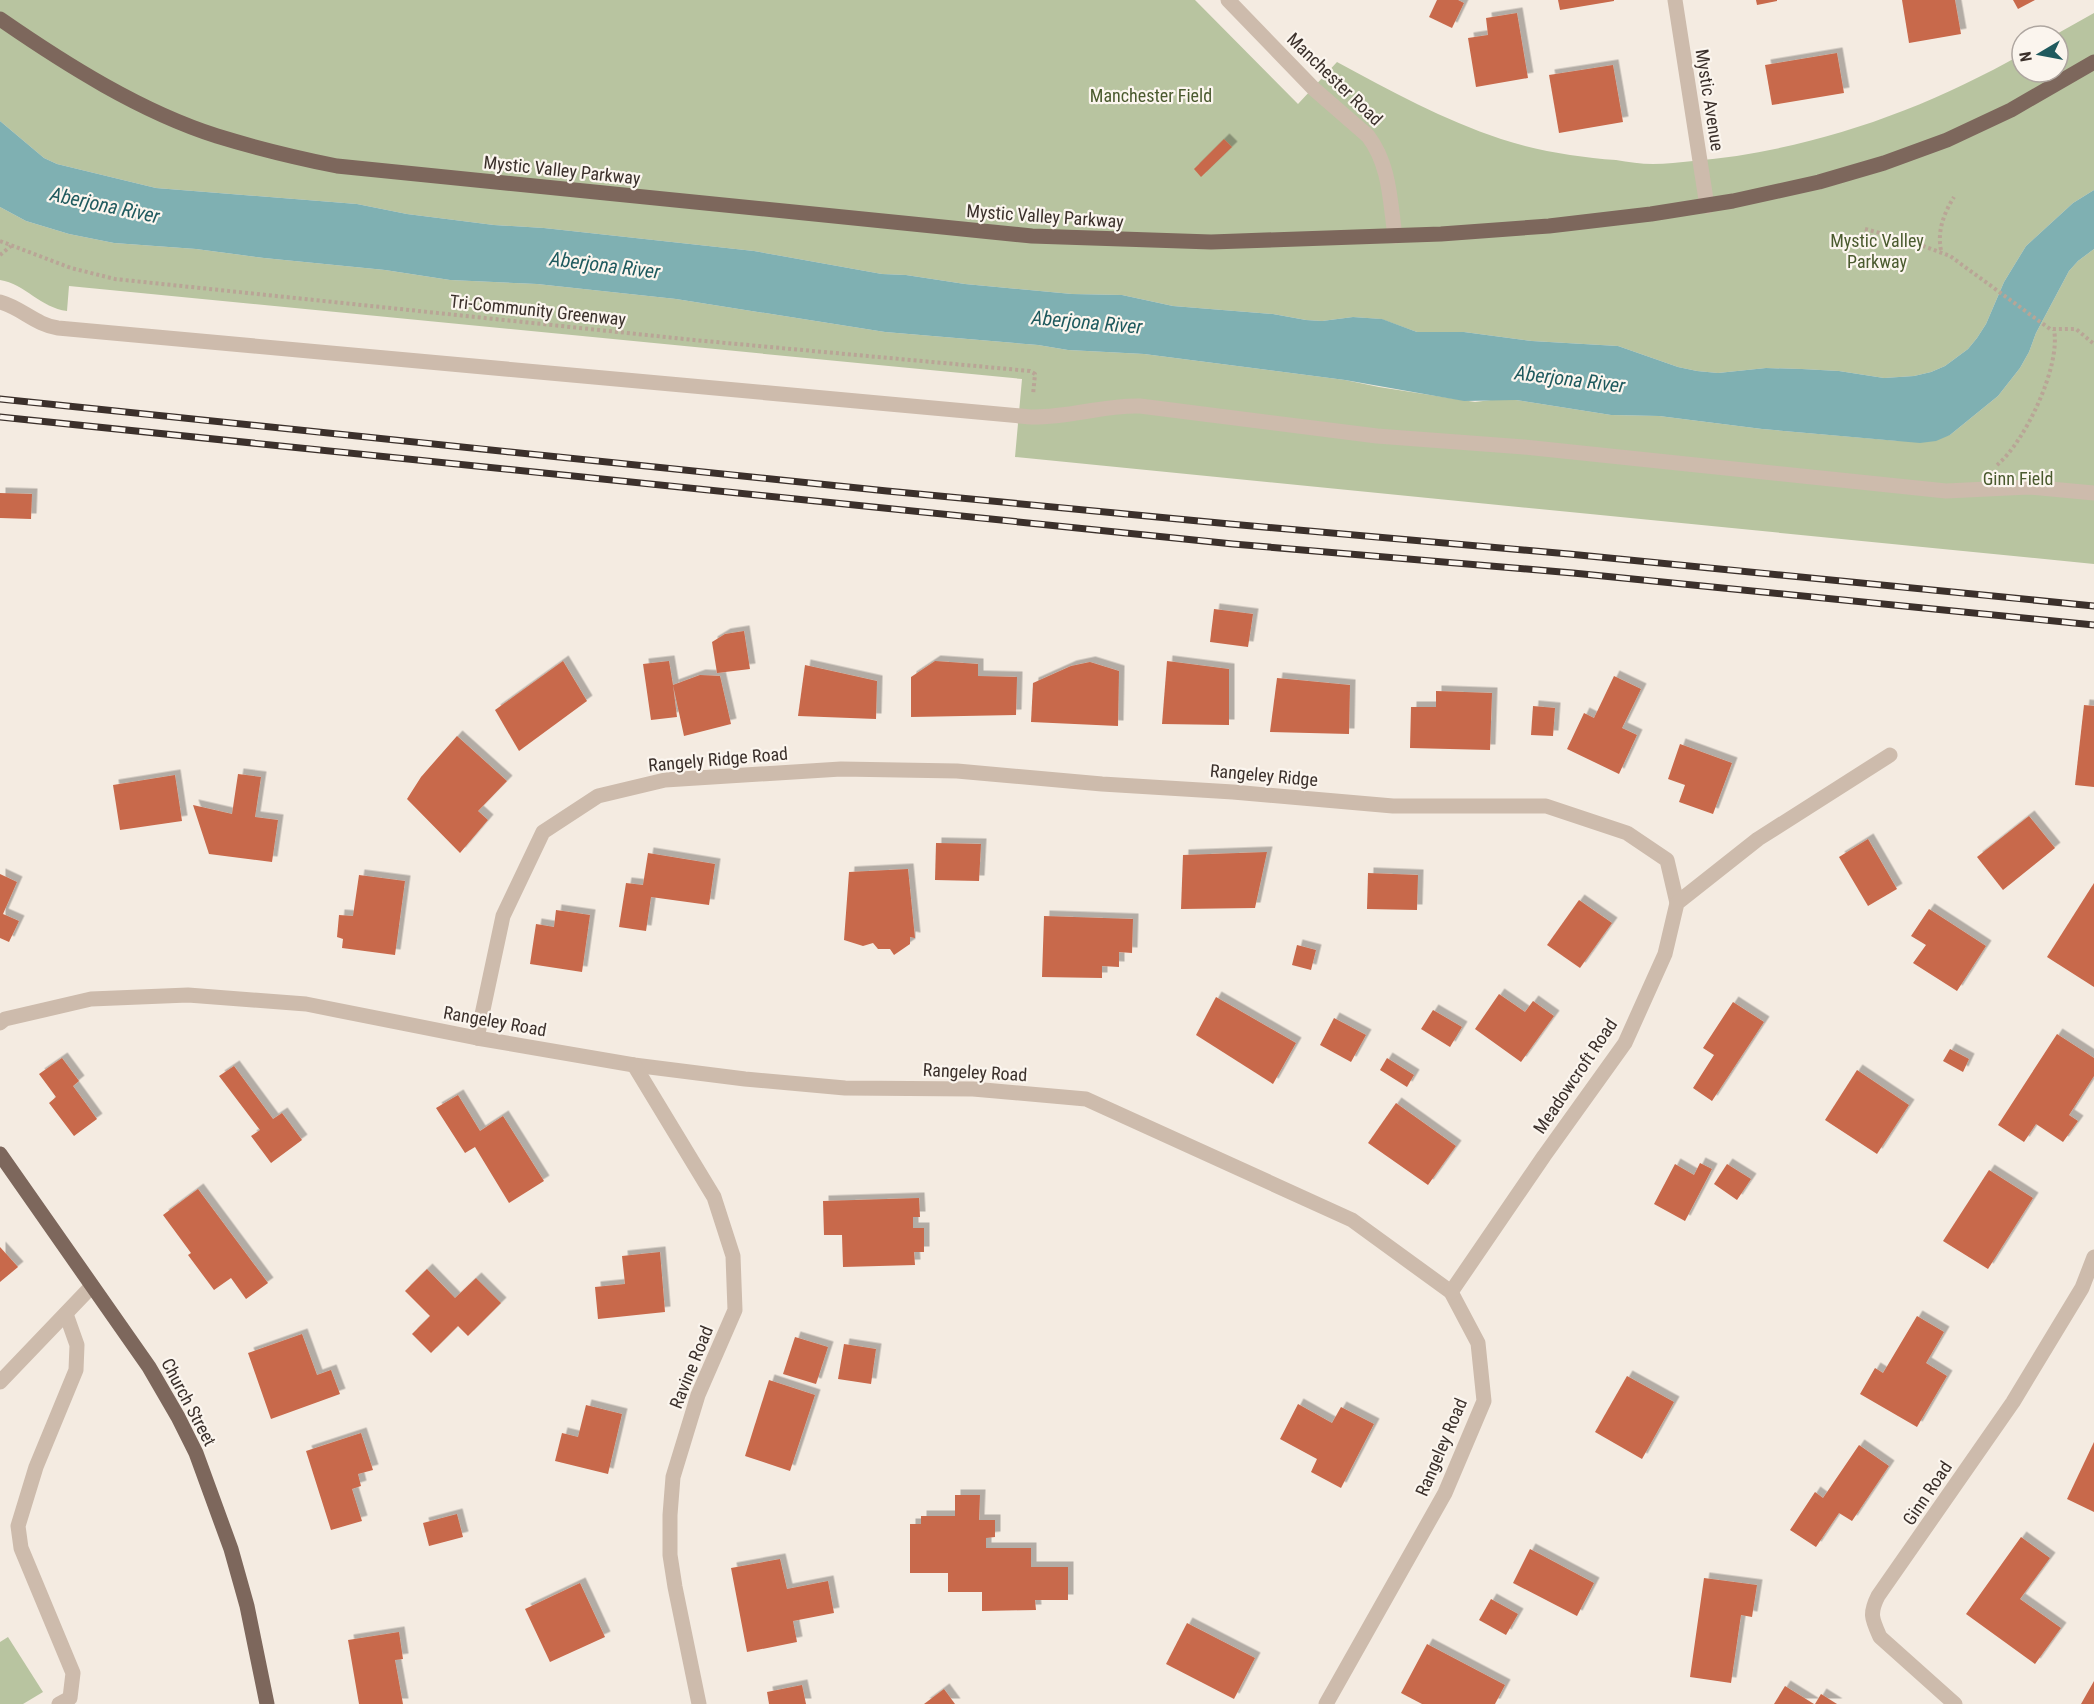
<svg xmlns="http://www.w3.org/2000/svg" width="2094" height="1704" font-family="'Roboto Condensed',sans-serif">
	<defs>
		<filter id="shadow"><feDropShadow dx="5.5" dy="-5.5" stdDeviation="0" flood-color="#0004"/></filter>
	</defs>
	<rect width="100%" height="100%" fill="#f4ebe1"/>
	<!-- green -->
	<g fill="#b8c4a0">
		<path d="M0,0h1195l103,104 39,-42c53,29 107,58 164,77 37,12 77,18 115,21 12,2 25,4 37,4 13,0 27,-2 40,-3 116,-10 229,-50 329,-107v18h36v-36h-5l41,-23v177l-21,13 -47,43 -22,36 -18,42 -9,14 -9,11 -23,17 -14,6 -17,4 -30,2 -45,-7 -37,-2 -36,-1 -48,5 -21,-2 -19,-4 -60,-21 -86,-5 -68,-9h-47l-36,-13 -28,-2 -31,4 -16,-1 -33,-6 -100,-8 -51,-11 -50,-1 -107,-10 -59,-9 -24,-1 -128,-23 -210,-23 -50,-3 -87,-11 -50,-10 -201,-16 -99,-24 -13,-6 -44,-37z"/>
		<path d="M0,207l26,14 43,13 45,9 82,6 68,9 121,12 65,10 87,4 139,15 209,33 153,13 30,5 76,4 201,26 34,7 96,15 24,-3 17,1 95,15 48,1 103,13 137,12 51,-6 48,-39 22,-28 9,-16 7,-19 33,-62 9,-10 16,-12v315l-1079,-107 7,-78 -953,-93 -2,25c-26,-3 -42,-27 -67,-31z"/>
		<path d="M8,1637l35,55 -20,12h-23v-62z"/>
	</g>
	<!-- water -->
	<path fill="#7fb0b2" d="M0,121l44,37 13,6 99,24 201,16 50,10 87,11 50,3 210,23 128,23 24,1 59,9 107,10 50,1 51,11 100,8 33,6 16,1 31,-4 29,2 35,13h47l68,9 86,5 60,21 19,4 21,2 48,-5 36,1 37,2 45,7 30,-2 17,-4 14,-6 23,-17 9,-11 9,-14 18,-42 22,-36 47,-43 21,-13v59l-16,12 -9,10 -33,62 -7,19 -9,16 -22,28 -48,39 -14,6 -16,2 -158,-14 -103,-13 -48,-1 -95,-15 -52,1 -119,-21 -201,-26 -76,-4 -30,-5 -153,-13 -209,-33 -139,-15 -87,-4 -65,-10 -121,-12 -68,-9 -82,-6 -45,-9 -43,-13 -26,-14z"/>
	<!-- building -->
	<g fill="#c8694b" filter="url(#shadow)">
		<path d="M1437,0h21l6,3 -12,25 -23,-11z"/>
		<path d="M1558,0h56v1l-54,9z"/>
		<path d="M1756,0h21v1l-20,4z"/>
		<path d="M1902,0h53l6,34 -52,9z"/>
		<path d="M2013,0h22l-17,9z"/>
		<path d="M1517,13l11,65 -52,9 -8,-49 20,-3 -2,-17z"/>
		<path d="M1837,53l7,40 -72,12 -7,-40z"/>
		<path d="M1613,65l10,57 -64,11 -10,-58z"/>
		<path d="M1224,139l8,8 -31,30 -7,-8z"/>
		<path d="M0,493l32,1 -1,25 -31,-1z"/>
		<path d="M1214,609l39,5 -5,33 -38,-5z"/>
		<path d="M744,631l6,38 -33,4 -5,-31 13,-8z"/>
		<path d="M563,661l24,40 -68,50 -24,-41z"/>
		<path d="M669,661l4,24 27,-10 20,1 11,48 -47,12 -11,-51 4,32 -26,3 -8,-56z"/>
		<path d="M935,661l43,3v12l39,1 -1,38 -105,2v-40z"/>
		<path d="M1167,661l62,8v56l-67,-1z"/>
		<path d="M1090,662l29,9 -1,55 -87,-4 2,-39 38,-17z"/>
		<path d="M805,665l72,16 -1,38 -78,-3z"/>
		<path d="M1614,676l27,13 -19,39 15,7 -18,39 -52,-25 17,-36 10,5z"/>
		<path d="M1277,678l73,7 -1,49 -79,-2z"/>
		<path d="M1436,691l56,2 -2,57 -80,-2 1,-41h25z"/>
		<path d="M2084,705l10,1v81l-19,-2z"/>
		<path d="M1533,706l22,2 -2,28 -22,-1z"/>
		<path d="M457,736l50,45 -29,30 10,9 -28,33 -53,-54 14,-22z"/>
		<path d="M1680,744l52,19 -19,51 -34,-12 6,-17 -17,-6z"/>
		<path d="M238,774l23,3 -6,40 23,3 -6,42 -63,-8 -16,-49 39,9z"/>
		<path d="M175,775l7,46 -62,9 -7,-45z"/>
		<path d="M2029,816l26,32 -52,42 -26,-33z"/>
		<path d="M1868,839l29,50 -29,17 -29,-49z"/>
		<path d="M936,843l45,1 -2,37 -44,-1z"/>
		<path d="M1267,852l-12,56 -74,1 2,-54z"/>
		<path d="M648,853l67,11 -6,41 -58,-8 -5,34 -27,-4 7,-44 17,2z"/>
		<path d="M908,869l7,69 -5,-1v7l-16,11 -4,-6h-12l-5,-6 -10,3 -19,-6 5,-68z"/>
		<path d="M1368,873l50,2 -1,35 -50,-1z"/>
		<path d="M0,874l17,8 -14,32 16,7 -10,21 -9,-4z"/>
		<path d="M359,875l46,6 -10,74 -53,-7 1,-9 -6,-2 2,-22 14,1z"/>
		<path d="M2094,883v104l-47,-30z"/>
		<path d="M1579,900l33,23 -32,45 -33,-23z"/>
		<path d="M1929,909l57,37 -29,45 -44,-28 13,-18 -15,-9z"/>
		<path d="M556,910l34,5 -8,57 -52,-8 6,-40 18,3z"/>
		<path d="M1044,916l89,3 -1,34 -13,-1v15l-17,-1v12l-60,-1z"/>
		<path d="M1297,945l19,5 -5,20 -19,-5z"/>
		<path d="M1499,994l26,18 8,-11 21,15 -33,46 -46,-33z"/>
		<path d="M1216,997l80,46 -23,41 -77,-49z"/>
		<path d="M1733,1002l31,20 -52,79 -19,-13 21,-33 -11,-7z"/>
		<path d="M1433,1010l29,17 -12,20 -29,-18z"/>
		<path d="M1334,1018l32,17 -15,27 -31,-17z"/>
		<path d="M2057,1034l37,24v18l-25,39 9,6 -15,21 -27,-18 -12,18 -26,-17z"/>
		<path d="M1950,1049l19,10 -6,13 -20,-11z"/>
		<path d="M62,1058l17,23 -6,5 24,33 -23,17 -25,-33 7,-6 -17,-23z"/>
		<path d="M1387,1058l27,17 -7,12 -27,-17z"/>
		<path d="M234,1066l39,53 9,-6 20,27 -31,23 -20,-27 9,-6 -41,-54z"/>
		<path d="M1857,1070l52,35 -32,49 -52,-34z"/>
		<path d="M458,1095l22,36 23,-15 41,65 -35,22 -34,-56 -10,6 -29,-45z"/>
		<path d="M1396,1103l60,43 -28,39 -60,-42z"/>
		<path d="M1700,1163l12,6 -27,52 -31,-17 21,-40 19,11z"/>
		<path d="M1727,1164l24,15 -14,21 -23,-16z"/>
		<path d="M1989,1170l44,28 -45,71 -45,-28z"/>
		<path d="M198,1189l70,94 -22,16 -15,-21 -17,12 -26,-35 3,-2 -28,-38z"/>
		<path d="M919,1198l1,19h-7v11h11v24h-10l1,13 -72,2 -1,-32h-18l-1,-34z"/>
		<path d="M0,1247l18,20 -18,15z"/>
		<path d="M660,1252l5,60 -67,7 -3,-32 30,-3 -3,-28z"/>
		<path d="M427,1269l28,29 21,-20 25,25 -33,33 -10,-10 -27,27 -19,-19 18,-18 -25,-25z"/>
		<path d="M1917,1316l27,16 -18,31 21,13 -30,51 -57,-33 15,-26 8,5z"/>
		<path d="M302,1334l15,41 14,-5 9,24 -69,25 -23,-66z"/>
		<path d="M795,1337l33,10 -12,37 -33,-10z"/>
		<path d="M844,1344l32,5 -5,35 -33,-5z"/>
		<path d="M1627,1376l47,26 -32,57 -47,-27z"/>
		<path d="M769,1380l46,15 -25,76 -45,-15z"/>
		<path d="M1298,1404l34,19 9,-16 33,17 -33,64 -30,-16 6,-13 -37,-20z"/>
		<path d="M586,1405l36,9 -14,60 -53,-13 7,-28 16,4z"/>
		<path d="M361,1433l12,37 -15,4 3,12 -9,3 10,32 -31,9 -25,-79z"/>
		<path d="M2094,1442v70l-27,-13z"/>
		<path d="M1859,1445l30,21 -37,55 -13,-8 -23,34 -26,-17 25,-38 8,6z"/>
		<path d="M955,1495h25l-1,25h16v17l-9,1v10h45v19h37v33h-33l1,10 -54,1v-19h-34v-19h-38v-49h11v-8h34z"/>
		<path d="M457,1514l6,23 -34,9 -6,-23z"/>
		<path d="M2021,1537l29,21 -30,41 41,29 -26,36 -69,-50z"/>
		<path d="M1530,1549l64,34 -17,33 -64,-33z"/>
		<path d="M780,1559l7,30 41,-8 6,32 -41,8 4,21 -50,10 -16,-84z"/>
		<path d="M1704,1578l53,7 -5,32 -11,-2 -10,68 -41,-6z"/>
		<path d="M580,1583l25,54 -55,25 -25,-53z"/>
		<path d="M1491,1599l27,15 -12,21 -27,-15z"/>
		<path d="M1187,1623l68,35 -21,41 -68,-35z"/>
		<path d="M399,1632l4,27 -8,1 8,44h-44l-11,-64z"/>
		<path d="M1427,1644l78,41 -10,19h-73l-21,-11z"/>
		<path d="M2094,1681v23h-13z"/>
		<path d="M802,1685l4,19h-37l-2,-12z"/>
		<path d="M1785,1686l29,18h-40z"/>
		<path d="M944,1689l11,15h-31z"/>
		<path d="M1821,1694l16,10h-22z"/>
	</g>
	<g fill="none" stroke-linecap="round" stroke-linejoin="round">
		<!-- path -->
		<g stroke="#b9a596" stroke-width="4" stroke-dasharray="3 3" stroke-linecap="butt">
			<path d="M1865,229l45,12 40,15 100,73h26l18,15"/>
			<path d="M0,241l71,27 44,11 579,61 336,31 5,3 -2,21"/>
			<path d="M1941,250c-4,-19 3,-37 13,-53"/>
			<path d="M0,255l11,-9"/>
			<path d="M1997,465c28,-23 64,-99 57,-135"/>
		</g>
		<!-- minor -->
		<g stroke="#cdbbac" stroke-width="15">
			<path d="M1228,0l86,89 54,47c22,29 22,65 27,100"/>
			<path d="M1675,0l32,206"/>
			<path d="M0,302c22,6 36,23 58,26l973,89c37,1 72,-12 109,-11l237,30 147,11 422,44 83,-4 65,6"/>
			<path d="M0,1023l5,-4 86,-20 97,-4 118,9 171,34 157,27 111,14 100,9 128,1 113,10 266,121 99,72 27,51 6,58 -39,92 -119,211"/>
			<path d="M477,1038l26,-122 40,-84 55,-36 67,-16 176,-11 116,2 145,13 131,8 160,14h153l81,27 40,27 10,43"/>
			<path d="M634,1065l80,132 19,59 2,54 -37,85 -25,82 -3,38v40l5,32 24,117"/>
			<path d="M1451,1292l93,-136 81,-113 40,-89 12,-51 81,-64 132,-84"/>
			<path d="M0,1382l92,-96"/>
			<path d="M59,1704l11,-6 3,-25 -52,-125 -3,-22 18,-59 40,-97 1,-25 -11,-31"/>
			<path d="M1955,1704l-75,-67c-8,-18 -11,-23 -2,-41l135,-194 69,-114 12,-31"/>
		</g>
		<!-- major -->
		<g stroke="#7d675c" stroke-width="15">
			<path d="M0,19c65,45 141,93 217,117 39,12 80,22 120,30l695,70 179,6 230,-8 108,-8 102,-12 82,-13 86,-19 65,-19 63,-23 64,-30 83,-48"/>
			<path d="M0,1154l149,213 29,50 18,36 35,96 16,57 20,98"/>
		</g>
		<!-- rail casing -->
		<g stroke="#3b302b" stroke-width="7">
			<g id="rail">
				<path d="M0,399l887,92 343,33 339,30 525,52"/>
				<path d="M0,417l1233,127 340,29 521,52"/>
			</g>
		</g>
		<!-- rail -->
		<use href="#rail" stroke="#fbf5ee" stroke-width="4.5" stroke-dasharray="14" stroke-linecap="butt"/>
	</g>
	<g text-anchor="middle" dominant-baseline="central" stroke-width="4.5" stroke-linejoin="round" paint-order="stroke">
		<!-- street labels -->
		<g font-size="18" fill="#3b302b" stroke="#fbf5ee">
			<text transform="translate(1335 79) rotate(44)">Manchester Road</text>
			<text transform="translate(1710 100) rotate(81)">Mystic Avenue</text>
			<text transform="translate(562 170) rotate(6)">Mystic Valley Parkway</text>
			<text transform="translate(1045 216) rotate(4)">Mystic Valley Parkway</text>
			<text transform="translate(538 310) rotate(6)">Tri-Community Greenway</text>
			<text transform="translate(718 759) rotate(-5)">Rangely Ridge Road</text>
			<text transform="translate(1264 775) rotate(5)">Rangeley Ridge</text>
			<text transform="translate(495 1021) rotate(10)">Rangeley Road</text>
			<text transform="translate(975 1072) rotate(3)">Rangeley Road</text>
			<text transform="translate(1575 1076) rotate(-56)">Meadowcroft Road</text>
			<text transform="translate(691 1367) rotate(-68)">Ravine Road</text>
			<text transform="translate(189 1402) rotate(62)">Church Street</text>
			<text transform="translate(1441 1447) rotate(-67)">Rangeley Road</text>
			<text transform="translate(1927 1493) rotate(-56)">Ginn Road</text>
		</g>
		<!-- park labels -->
		<g font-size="18" fill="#4a5a2e" stroke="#fbf5ee">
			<text x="1151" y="95">Manchester Field</text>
			<text x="1877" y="240">Mystic Valley<tspan x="1877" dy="21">Parkway</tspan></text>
			<text x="2018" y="478">Ginn Field</text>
		</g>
		<!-- water labels -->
		<g font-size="20" font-style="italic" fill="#1f5a5e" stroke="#fbf5ee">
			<text transform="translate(105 205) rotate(12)">Aberjona River</text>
			<text transform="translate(605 265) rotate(7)">Aberjona River</text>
			<text transform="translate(1087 322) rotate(5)">Aberjona River</text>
			<text transform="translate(1570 379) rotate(7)">Aberjona River</text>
		</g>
	</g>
	<!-- north arrow -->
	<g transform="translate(2040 54) rotate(260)"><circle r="28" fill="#fbf5ee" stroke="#aea6a0" stroke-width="1.5"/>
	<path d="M0-4.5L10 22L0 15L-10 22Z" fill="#1f5a5e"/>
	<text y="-9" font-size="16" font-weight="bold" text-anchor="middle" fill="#3b302b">N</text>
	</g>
</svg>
